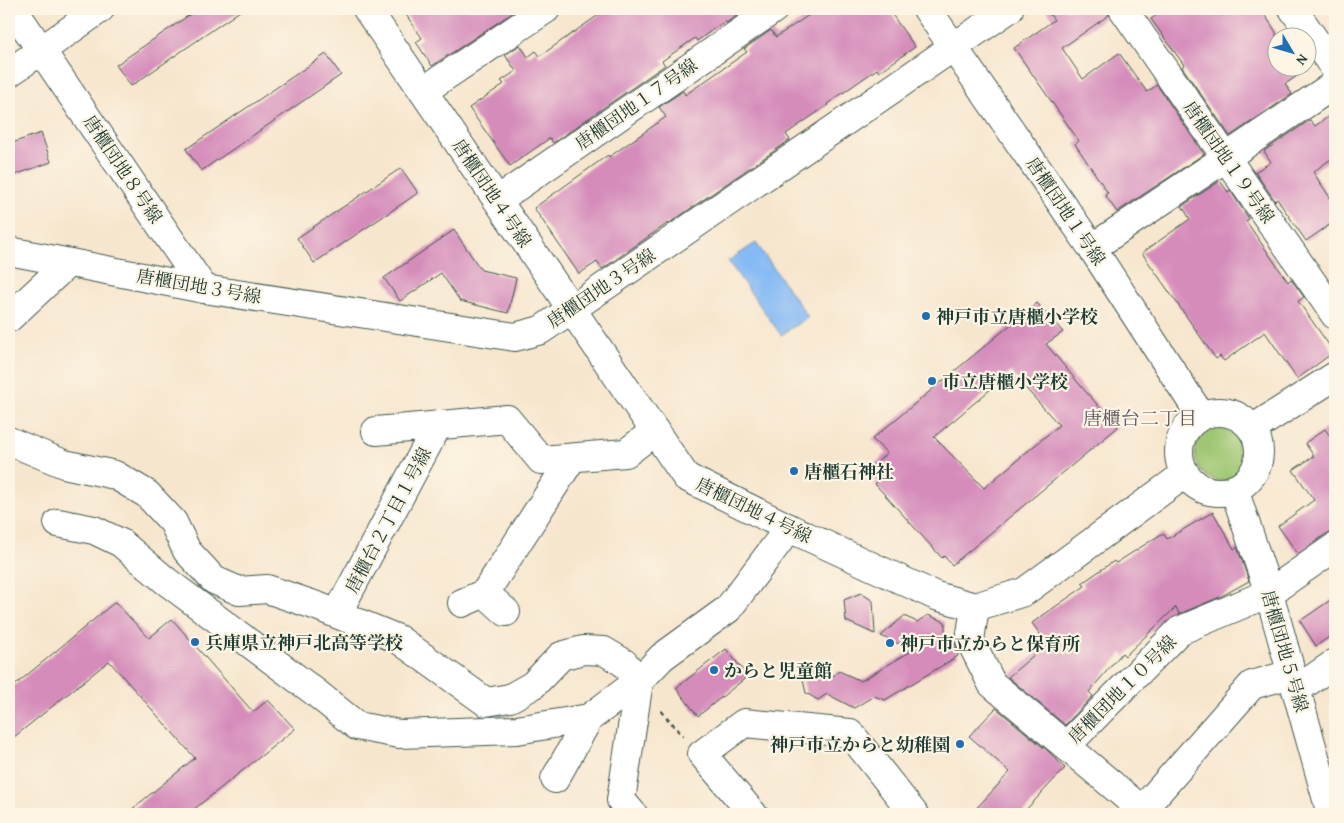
<svg xmlns="http://www.w3.org/2000/svg" width="1344" height="823" font-family="'Gentium Book Plus','Noto Serif JP',serif">
	<rect width="100%" height="100%" fill="#fcf5e5"/>
	<filter id="ink" filterUnits="userSpaceOnUse"><feTurbulence type="fractalNoise" baseFrequency=".02" numOctaves="2"/><feDisplacementMap in="SourceGraphic" scale="10" xChannelSelector="R" yChannelSelector="G"/><feConvolveMatrix kernelMatrix="1 2 1 2 8 2 1 2 1" color-interpolation-filters="sRGB"/></filter>
	<filter id="wash" filterUnits="userSpaceOnUse"><feTurbulence type="fractalNoise" baseFrequency=".0096" numOctaves="4" result="noise"/><feDisplacementMap in="SourceGraphic" scale="20" xChannelSelector="R" yChannelSelector="G"/><feGaussianBlur stdDeviation="1.12" result="paint"/><feColorMatrix in="noise" values="0 0 0 0 0 0 0 0 0 0 0 0 0 0 0 0 0 1.4 0 .05"/><feComposite in="paint" operator="in"/></filter>
	<g filter="url(#wash)">
		<rect width="100%" height="100%" fill="#f7e6ce"/>
		<!-- green -->
		<circle fill="#9fc672" stroke="#5f8253" cx="1222" cy="454" r="27"/>
		<!-- water -->
		<path fill="#85baf4" stroke="#527c94" d="M756,243l52,74 -27,18 -53,-74z"/>
		<g id="blocks">
			<!-- building -->
			<g fill="#d58cbb" fill-rule="evenodd">
				<path d="M198,9h45l-112,77 -15,-21z"/>
				<path d="M402,9h116l-86,57 -16,-24 6,-4z"/>
				<path d="M607,9h140l-21,14 -1,-2 -28,20 -2,-3 -33,23 3,4 -112,78 -3,-5 -40,28 -41,-58 35,-24 -3,-3 15,-10 -11,-16 15,-10 8,12 8,-6 4,5z"/>
				<path d="M818,9h70l27,38 -36,25 -2,-3 -50,35 1,1 -42,29 4,6 -122,84v-1l-66,46 -5,-7 -18,12 -45,-66 74,-53 1,2 57,-40 -7,-10 24,-16 2,4 62,-43 -3,-3 27,-19 5,7z"/>
				<path d="M1046,9h62l1,6 -47,33 21,31 36,-26 28,39 10,-7 47,69 -87,58 -12,-17 3,-2 -33,-49 4,-3 -65,-93 40,-28z"/>
				<path d="M1165,9h96l15,23v36h33l-24,16 7,10 -62,42 -48,-69 2,-2 -33,-46z"/>
				<path d="M326,54l15,21 -140,96 -15,-22z"/>
				<path d="M1335,112v44l-22,16 22,33v16l-29,20 -29,-42 -2,2 -20,-29 16,-10 -7,-11 46,-31 5,6z"/>
				<path d="M41,133l10,29 -42,15v-33z"/>
				<path d="M401,168l17,25 -104,70 -17,-25z"/>
				<path d="M1220,181l8,11 2,-2 19,29 -3,2 42,61 3,-3 13,18 -6,4 36,51 -37,27 -32,-47 -41,29 -4,-5 -4,3 -74,-106 48,-34 -8,-13z"/>
				<path d="M454,230l27,40 35,8 -8,35 -48,-12 -19,-28 -41,28 -16,-23z"/>
				<path d="M1037,303l26,29 -17,12 39,47 33,36 -166,138 -8,-9 -2,2 -67,-74 3,-3 -10,-11 19,-17 -15,-14zM1011,372l48,53 -75,63 -50,-51z"/>
				<path d="M1325,429l9,13 1,-1v91l-9,2 -28,20 -20,-28 36,-26 -21,-30 21,-14 -9,-13z"/>
				<path d="M1213,512l21,37 3,-2 12,34 -29,16 -41,17 -3,-7 -51,49 -3,-3 -33,39 4,4 -28,29 -57,-48 39,-33 -15,-21 53,-37 -3,-3 32,-22 2,2 47,-30 4,6z"/>
				<path d="M861,593l12,8 2,33 -29,-13 -2,-21z"/>
				<path d="M1335,597v36l-19,13 -16,-25z"/>
				<path d="M115,602l34,36 23,-19 81,93 15,-12 27,29 -107,85h-62l69,-56 -86,-97 -100,80v-51z"/>
				<path d="M928,615l17,7v14l10,4 3,16 -73,44 -11,-4 -20,12 -27,-14 -9,6 -12,-7 -3,-13 11,-8 15,7 10,-8 22,10 52,-31 -32,-14 23,-20 13,6z"/>
				<path d="M726,649l22,27 -50,40 -22,-28z"/>
				<path d="M996,708l53,44 16,16 -43,46h-51l39,-42 -41,-36z"/>
			</g>
		</g>
	</g>
	<g filter="url(#ink)">
		<use href="#blocks" fill-opacity="0" stroke="#3f564b" stroke-width="1"/>
		<g fill="none" stroke-linecap="round" stroke-linejoin="round">
			<!-- minor casing -->
			<g stroke="#3f564b" stroke-width="30">
				<g id="minor">
					<path d="M13,9l191,280"/>
					<path d="M367,9l319,468 103,51 147,68 39,11 49,-15 161,-118"/>
					<path d="M927,9l165,239 109,168"/>
					<path d="M1123,9l212,306"/>
					<path d="M1293,9l42,60"/>
					<path d="M9,73l91,-64"/>
					<path d="M423,91l123,-82"/>
					<path d="M498,200l276,-191"/>
					<path d="M1092,248l243,-164"/>
					<path d="M9,251l195,38 311,48 26,-7 468,-321"/>
					<path d="M9,318l59,-55"/>
					<circle cx="1219" cy="452" r="40"/>
					<path d="M1252,429l83,-53"/>
					<path d="M376,431l131,-12 34,41 85,-7 29,-22"/>
					<path d="M9,441l55,23 51,11 32,19 26,28 14,29 27,29 25,11 28,-2 50,17 81,33 88,63 24,-4 23,-13 28,-29 22,-6 21,1 20,12 15,18 23,-24 66,-48 61,-81"/>
					<path d="M1234,489l35,104 62,221"/>
					<path d="M58,523l36,7 27,13 45,38 149,111 42,34 42,8 118,-4 72,-12 50,-37"/>
					<path d="M485,593l87,-135"/>
					<path d="M462,603l23,-10 21,19"/>
					<path d="M975,607l-5,33 22,44 74,62 113,-115 90,-38 66,-46"/>
					<path d="M337,614l101,-189"/>
					<path d="M1296,690l39,-27"/>
					<path d="M1066,746l76,64 110,-125 39,-11"/>
					<path d="M555,779l34,-61"/>
					<path d="M633,814l-12,-14 18,-119"/>
					<path d="M753,814l-51,-60 42,-31 106,10 64,81"/>
				</g>
			</g>
			<!-- path -->
			<path stroke="#3f564b" stroke-width="3" stroke-dasharray="4 4" stroke-linecap="butt" d="M661,711l22,25"/>
			<!-- minor -->
			<use href="#minor" stroke="#fff" stroke-width="28"/>
		</g>
	</g>
	<!-- markers -->
	<g fill="#1f6fb2" stroke="#fcf5e5" stroke-width="2">
		<circle cx="926" cy="316" r="5"/>
		<circle cx="932" cy="381" r="5"/>
		<circle cx="794" cy="471" r="5"/>
		<circle cx="195" cy="642" r="5"/>
		<circle cx="890" cy="643" r="5"/>
		<circle cx="714" cy="670" r="5"/>
		<circle cx="960" cy="744" r="5"/>
	</g>
	<g text-anchor="middle" dominant-baseline="central" stroke-width="4.5" stroke-linejoin="round" paint-order="stroke">
		<!-- street labels -->
		<g font-size="18" fill="#1f3d34" stroke="#fcf5e5">
			<text transform="translate(636 104) rotate(-35)">唐櫃団地１７号線</text>
			<text transform="translate(1229 162) rotate(55)">唐櫃団地１９号線</text>
			<text transform="translate(123 169) rotate(56)">唐櫃団地８号線</text>
			<text transform="translate(492 193) rotate(56)">唐櫃団地４号線</text>
			<text transform="translate(1066 211) rotate(56)">唐櫃団地１号線</text>
			<text transform="translate(199 286) rotate(10)">唐櫃団地３号線</text>
			<text transform="translate(601 288) rotate(-34)">唐櫃団地３号線</text>
			<text transform="translate(754 510) rotate(26)">唐櫃団地４号線</text>
			<text transform="translate(388 520) rotate(-62)">唐櫃台２丁目１号線</text>
			<text transform="translate(1285 651) rotate(74)">唐櫃団地５号線</text>
			<text transform="translate(1122 689) rotate(-45)">唐櫃団地１０号線</text>
		</g>
		<!-- poi labels -->
		<g font-size="18" font-weight="bold" fill="#1f3d34" stroke="#fcf5e5" text-anchor="start">
			<text x="936" y="316">神戸市立唐櫃小学校</text>
			<text x="942" y="381">市立唐櫃小学校</text>
			<text x="804" y="471">唐櫃石神社</text>
			<text x="205" y="642">兵庫県立神戸北高等学校</text>
			<text x="900" y="643">神戸市立からと保育所</text>
			<text x="724" y="670">からと児童館</text>
			<text x="950" y="744" text-anchor="end">神戸市立からと幼稚園</text>
		</g>
		<!-- neighbourhood labels -->
		<g font-size="19" fill="#5f5963" stroke="#fcf5e5">
			<text x="1140" y="418">唐櫃台二丁目</text>
		</g>
	</g>
	<!-- margin -->
	<rect width="1344" height="823" fill="none" stroke="#fcf5e5" stroke-width="30"/>
	<!-- north arrow -->
	<g transform="translate(1292 52) rotate(128)"><circle r="24" fill="#fcf5e5" stroke="#a4ab9e"/>
	<path d="M0-4L9 19L0 12L-9 19Z" fill="#1f6fb2"/>
	<text y="-8" font-size="14" font-weight="bold" text-anchor="middle" fill="#1f3d34">N</text>
	</g>
</svg>
